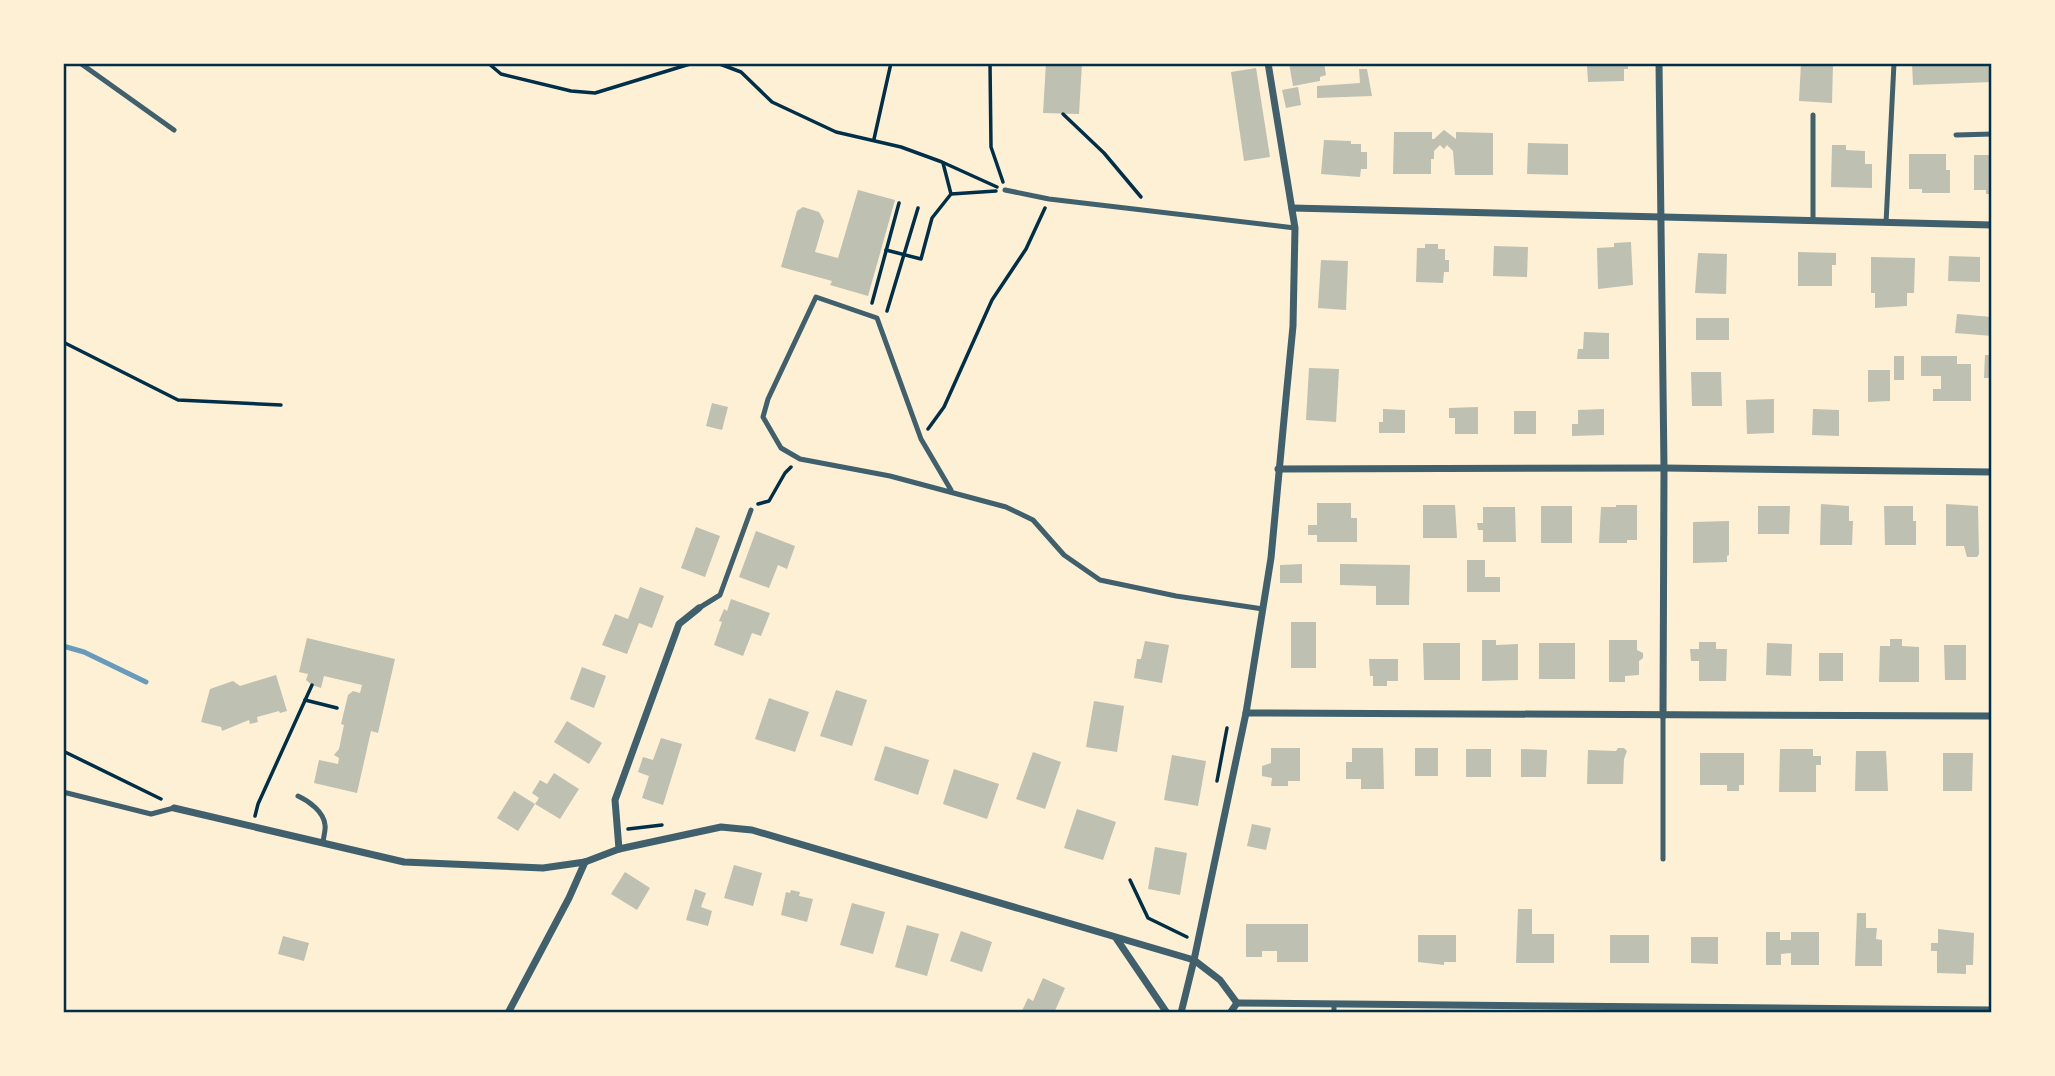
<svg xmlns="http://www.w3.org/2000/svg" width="2055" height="1076" font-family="'Libre Baskerville',serif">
	<rect width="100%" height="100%" fill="#fdf0d5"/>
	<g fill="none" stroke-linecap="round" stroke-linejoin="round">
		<!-- stream -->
		<path stroke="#669bbc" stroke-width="5" d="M63,646l21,6 62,30"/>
	</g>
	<!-- building -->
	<g fill="#bec0b2">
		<path d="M1046,63h36l-3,51 -36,-1z"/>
		<path d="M1289,63h35l2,12 -6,2v4l-27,5z"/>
		<path d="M1594,63h34v6h-4v12l-36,1 -1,-17h7z"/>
		<path d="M1801,63h32l-1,40 -33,-2z"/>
		<path d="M1912,63h80v19l-79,3z"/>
		<path d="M1256,68l14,89 -26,4 -13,-89z"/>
		<path d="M1359,69h8l5,27 -55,2v-12l43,-3z"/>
		<path d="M1298,87l3,18 -15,3 -4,-18z"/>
		<path d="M1444,130l12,9v-7l37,1v42h-38l-2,-24 -6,-6 -3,4 -4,-4 -6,6v8h-3v15h-38l1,-42h38v7h2z"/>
		<path d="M1324,140l27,1v3h10v8h6v17h-6l-1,8 -39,-3z"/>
		<path d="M1528,143l40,1v31l-41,-1z"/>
		<path d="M1832,145h14v5l19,1v13h7v24l-41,-1z"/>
		<path d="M1909,154h37v16h4v23h-28v-4h-13z"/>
		<path d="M1974,155h18v39h-6v-4h-12z"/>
		<path d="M858,190l37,10 -27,96 -38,-11 2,-4 -51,-14 16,-56 6,-4 16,5 5,9 -9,31 23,6z"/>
		<path d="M1631,242l2,43 -35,4 -1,-41 17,-1v-4z"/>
		<path d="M1425,244h13v5h7v11h4v12h-5l-1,11 -27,-1 1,-34h8z"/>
		<path d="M1494,246l34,1 -1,30 -34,-1z"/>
		<path d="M1798,252l38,1v12h-4v21h-34z"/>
		<path d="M1698,253l29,1 -1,40 -31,-1z"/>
		<path d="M1949,256l31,1v25l-32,-1z"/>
		<path d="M1871,257l44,1 -1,35h-7v13l-32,2v-15h-4z"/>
		<path d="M1321,260l27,1 -2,49 -28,-2z"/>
		<path d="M1957,314l35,3v19l-37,-3z"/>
		<rect x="1696" y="318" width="33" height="22"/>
		<path d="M1584,332l25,1v26h-32l1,-10h5z"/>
		<path d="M1985,355h7v23h-8z"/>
		<rect x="1894" y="356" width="10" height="24"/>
		<path d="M1921,356h36v8h14v37h-38v-12h8v-13h-20z"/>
		<path d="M1309,368l30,1 -3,53 -30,-2z"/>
		<path d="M1868,370h22v31l-22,1z"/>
		<path d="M1691,372h30l1,34h-30z"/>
		<path d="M1774,399v34l-27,1 -1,-34z"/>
		<path d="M712,403l16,4 -6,23 -16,-4z"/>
		<path d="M1478,407v27h-23v-16h-6v-10z"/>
		<path d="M1383,409l22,1v23h-26v-11h4z"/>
		<path d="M1604,409v26l-32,1v-12h6v-14z"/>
		<path d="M1813,409l26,1v26l-27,-1z"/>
		<rect x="1514" y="411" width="22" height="23"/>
		<path d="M1317,503h34v15h6v24h-40v-7h-9v-10h9z"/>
		<path d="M1821,504l28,2v15h4l-1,24h-32z"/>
		<path d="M1946,504l32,2 1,48 -2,3h-10l-3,-11h-18z"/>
		<path d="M1423,505h32l2,33h-34z"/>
		<path d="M1616,505h21v35h-10v3h-28l2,-36h15z"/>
		<rect x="1541" y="506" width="31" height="37"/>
		<path d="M1758,506h32l-1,28h-31z"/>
		<path d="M1884,506h29v15h3v24h-31z"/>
		<path d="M1483,507h32l1,35h-33v-12h-5l-1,-7h6z"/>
		<path d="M1729,521v34l-2,1v6l-34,1v-41z"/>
		<path d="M696,527l24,9 -15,41 -24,-9z"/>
		<path d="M756,531l39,15 -8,23 -9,-4 -9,23 -30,-11z"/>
		<path d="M1467,560h18v17h15v15h-33z"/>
		<path d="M1302,564v19h-22v-18z"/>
		<path d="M1340,564l70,1 -1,40h-33v-19l-36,-1z"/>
		<path d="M640,587l24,9 -12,32 -13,-5 -12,31 -25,-9 13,-31 13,5z"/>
		<path d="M731,599l39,14 -9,23 -9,-3 -9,23 -29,-11 8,-23 -3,-1 5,-12 3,2z"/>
		<rect x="1291" y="622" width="25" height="46"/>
		<path d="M307,638l88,21 -17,74 -7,-2 -14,62 -43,-10 5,-23 19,4 1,-6 -5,-3 5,-6 5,-24 -3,-1 7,-29 5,-4 7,2 2,-8 -38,-9 -3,12 -9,-3 -6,-5 2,-6 -9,-2z"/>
		<path d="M1890,639h12v7l17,1v35h-40l1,-36h10z"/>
		<path d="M1482,640h14v5l22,-1v36l-36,1z"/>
		<path d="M1609,640h28v10l6,3v5l-4,3v14l-14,1v6h-16z"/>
		<path d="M1145,641l24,4 -7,38 -28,-5 3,-19h4z"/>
		<path d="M1699,642h17v7h11l-1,32h-27v-20h-8l-1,-12h9z"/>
		<path d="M1423,643h37v37h-36z"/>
		<rect x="1539" y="643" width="36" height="36"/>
		<path d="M1767,643l25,1 -1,32 -25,-1z"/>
		<path d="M1944,645h22v35h-21z"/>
		<rect x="1819" y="653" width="24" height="28"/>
		<path d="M1369,659h29v22h-11v5h-14v-10h-3z"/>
		<path d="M582,667l24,9 -12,32 -24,-9z"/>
		<path d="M276,675l11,36 -7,2 -1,-2 -22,6 1,5 -8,2 -1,-4 -27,11 -1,-4 -20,-5 9,-33 23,-8 7,5z"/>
		<path d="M836,690l31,10 -15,46 -32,-10z"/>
		<path d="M769,698l40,14 -14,40 -40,-13z"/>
		<path d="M1094,701l30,5 -7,46 -31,-5z"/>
		<path d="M567,721l35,22 -13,21 -35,-22z"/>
		<path d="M661,738l21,6 -19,61 -21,-7 7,-22 -11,-4 5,-15 10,3z"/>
		<path d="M885,746l44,14 -11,35 -44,-15z"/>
		<path d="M1271,748h29v33h-12v5h-17l1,-8 -10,-2v-10l9,-3z"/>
		<path d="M1352,748h31l1,41h-23v-10h-15v-17h6z"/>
		<rect x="1415" y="748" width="23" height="28"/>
		<path d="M1618,748h6l3,3 -3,8 -1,25h-36l1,-34 28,1z"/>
		<rect x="1466" y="749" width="25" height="28"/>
		<path d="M1521,749l26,1 -1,27h-25z"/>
		<path d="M1780,749h33v7h8v9h-5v27h-37z"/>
		<path d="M1856,751h30l2,40h-33z"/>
		<path d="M1033,752l28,10 -16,47 -29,-10z"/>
		<path d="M1700,753h44v32h-5v6h-12v-6h-27z"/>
		<path d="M1943,753h30l-1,38h-29z"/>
		<path d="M1172,755l34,6 -8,45 -34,-6z"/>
		<path d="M954,769l45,15 -12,35 -44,-15z"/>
		<path d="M554,773l25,16 -19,30 -25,-15 -17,27 -21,-13 17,-27 21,13 4,-6 -7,-5 8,-13 7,4z"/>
		<path d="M1077,809l39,13 -13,38 -39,-12z"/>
		<path d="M1252,824l19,4 -5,22 -19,-4z"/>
		<path d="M1155,847l32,6 -7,42 -32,-6z"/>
		<path d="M734,865l28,8 -9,33 -29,-8z"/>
		<path d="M625,872l25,16 -13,22 -26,-16z"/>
		<path d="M695,889l11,4 -5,14 11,4 -4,15 -22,-6z"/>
		<path d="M791,890l9,2 -1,4 14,3 -6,23 -26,-7 5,-23 4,1z"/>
		<path d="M852,903l33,9 -12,42 -33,-9z"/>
		<path d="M1518,909h14v25h22v29h-38z"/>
		<path d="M1857,913h9v15h11l-1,11 6,1v26h-27z"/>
		<path d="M1246,924h62v38h-31v-11h-15v6h-16z"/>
		<path d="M907,925l32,9 -12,42 -32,-9z"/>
		<path d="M1938,929l36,4 -1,32h-7v9l-29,-1v-22h-6v-8h7z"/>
		<path d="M961,931l31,11 -10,30 -32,-11z"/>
		<path d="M1766,932h14v8h11v-8h28v33h-28v-12l-10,1v11h-15z"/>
		<path d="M1418,935h38v27h-12v3l-26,-3z"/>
		<rect x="1610" y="935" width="39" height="28"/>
		<path d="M283,936l26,7 -5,18 -26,-7z"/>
		<path d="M1691,937h27v27l-27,-1z"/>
		<path d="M1043,978l22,10 -11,25h-33l7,-15 5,3z"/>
	</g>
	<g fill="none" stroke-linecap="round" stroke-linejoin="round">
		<!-- path -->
		<g stroke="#003049" stroke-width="3.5">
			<path d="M488,63l13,11 70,17 24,2 95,-29 21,-1"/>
			<path d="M717,63l24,9 31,30 64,30 65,15 41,15 55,25"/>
			<path d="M990,63l1,84 12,35"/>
			<path d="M1063,114l41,39 37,44"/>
			<path d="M874,139l17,-76"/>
			<path d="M943,163l8,31"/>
			<path d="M886,250l35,9 11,-41 19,-24 45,-3"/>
			<path d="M872,303l27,-100"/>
			<path d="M887,311l31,-103"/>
			<path d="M63,342l115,58 103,5"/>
			<path d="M928,429l16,-22 48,-107 34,-51 19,-41"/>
			<path d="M758,504l11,-3 16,-28 6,-6"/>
			<path d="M305,700l32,8"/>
			<path d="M63,751l98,48"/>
			<path d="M1217,781l10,-53"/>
			<path d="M255,816l3,-12 54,-119"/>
			<path d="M628,829l34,-4"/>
			<path d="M1130,880l18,38 39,19"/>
		</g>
		<!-- service -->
		<g stroke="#3f606c" stroke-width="5">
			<path d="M80,63l94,67"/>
			<path d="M1813,115v106"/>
			<path d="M1956,135l36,-1"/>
			<path d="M1005,190l44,9 246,29"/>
			<path d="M1886,223l8,-160"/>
			<path d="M951,490l-30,-51 -44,-121 -61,-21 -48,102 -5,18 18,31 19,11 90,17 116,31 27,13 31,35 36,25 76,16 87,13"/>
			<path d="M699,608l21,-13 31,-85"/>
			<path d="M63,792l88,22 23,-6"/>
			<path d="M298,796c11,5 26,16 27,29 1,5 -2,13 -2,18"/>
			<path d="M1663,859v-143"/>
			<path d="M1334,1013v-9"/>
		</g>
		<!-- minor -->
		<g stroke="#3f606c" stroke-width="7">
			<path d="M1659,63l5,405 -1,248"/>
			<path d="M1292,208l700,17"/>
			<path d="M1278,469l386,-1 328,4"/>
			<path d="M1246,713l746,3"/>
			<path d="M174,808l230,54 139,6 42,-6 34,-13 102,-22 31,3 442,130 26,20 17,23"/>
			<path d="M619,849l-4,-49 64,-176 20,-16"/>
			<path d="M1116,938l51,75"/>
			<path d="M1237,1003l755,7"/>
			<path d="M508,1013l61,-115 16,-36"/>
			<path d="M1181,1013l13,-53 52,-247 25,-155 15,-160 7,-72 2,-98 -27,-165"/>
			<path d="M1230,1013l7,-10"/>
		</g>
	</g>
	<!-- border -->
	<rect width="2055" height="1076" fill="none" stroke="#fdf0d5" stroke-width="130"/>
	<rect x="65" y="65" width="1925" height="946" fill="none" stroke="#003049" stroke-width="2.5"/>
</svg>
